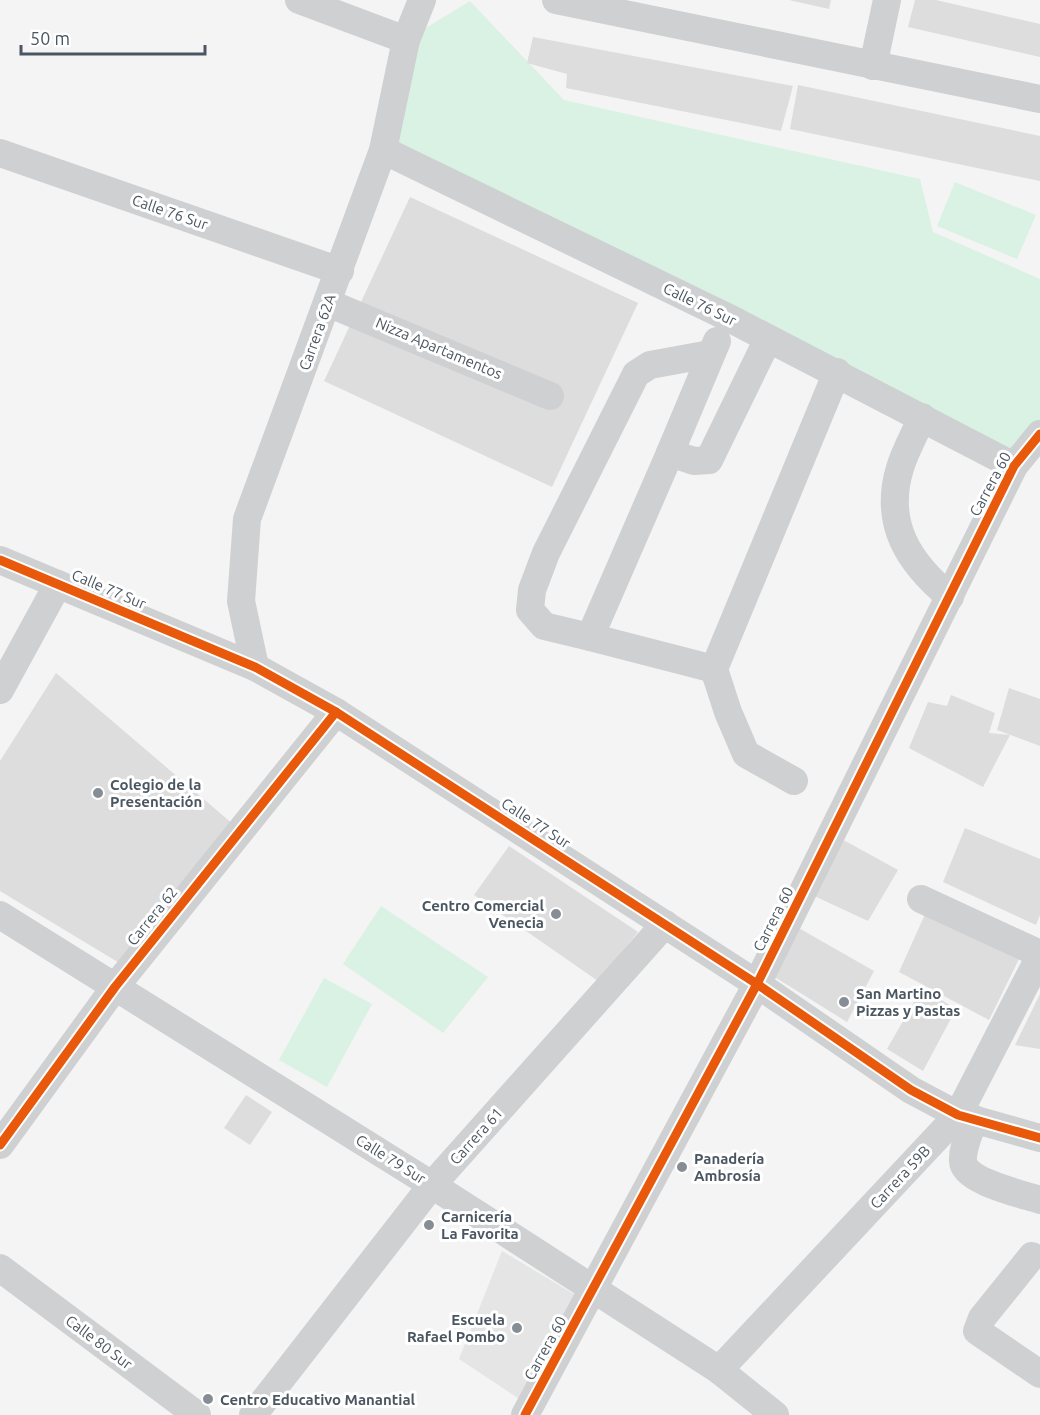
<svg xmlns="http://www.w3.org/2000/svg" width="1040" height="1415" font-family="Ubuntu,sans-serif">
	<rect width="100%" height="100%" fill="#f4f4f4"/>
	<!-- education -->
	<path fill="#e6e5e6" d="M502,1251l77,46 -55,105 -65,-43z"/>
	<!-- green -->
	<g fill="#d9f2e3">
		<path d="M470,1l94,99 356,79 13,53 107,47v165l-26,22 -631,-316 23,-110z"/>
		<path d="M955,182l81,33 -19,44 -80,-33z"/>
		<path d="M381,906l107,71 -45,56 -100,-69z"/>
		<path d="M324,978l48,26 -45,83 -48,-27z"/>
	</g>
	<!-- building -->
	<g fill="#ddddde">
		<path d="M789,0h42l-2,9z"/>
		<path d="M915,0h21l104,24v33l-132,-30z"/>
		<path d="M533,37l260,49 -12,45 -215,-43 1,-14 -40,-11z"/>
		<path d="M798,85l242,51v45l-250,-52z"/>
		<path d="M410,197l228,106 -86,184 -228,-106z"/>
		<path d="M56,673l178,152 -113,139 -121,-73v-130z"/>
		<path d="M1009,688l31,11v47l-43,-16z"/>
		<path d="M951,695l44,18 -6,20 21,2 -27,52 -74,-39 19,-46 19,4z"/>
		<path d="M965,828l75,31v56l-4,10 -93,-43z"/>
		<path d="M838,837l60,33 -30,51 -58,-27z"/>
		<path d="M509,846l129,86 -40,49 -124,-86z"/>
		<path d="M926,912l94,45 -31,63 -90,-48z"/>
		<path d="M797,927l77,44 -27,51 -74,-46z"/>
		<path d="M922,988l34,21 -33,62 -36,-22z"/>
		<path d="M1040,994v55l-25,-4z"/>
		<path d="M246,1095l26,17 -22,33 -26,-17z"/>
	</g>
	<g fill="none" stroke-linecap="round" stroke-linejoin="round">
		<!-- minor -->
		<g stroke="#ced0d2" stroke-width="28">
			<path d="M299,0l107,40"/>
			<path d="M556,0l484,99"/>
			<path d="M873,66l14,-66"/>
			<path d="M383,150l346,168 285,148"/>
			<path d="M0,153l340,118"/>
			<path d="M328,303l222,93"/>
			<path d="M717,341l-47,112 24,8 15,-1 59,-121"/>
			<path d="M922,417c-7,17 -17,34 -22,51 -17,56 9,95 50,129"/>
			<path d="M670,453l-80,184 124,32"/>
			<path d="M0,560l255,107 81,45 421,272 154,106 47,25 82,23"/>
			<path d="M590,637l-46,-11 -14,-16 2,-20 14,-37 90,-179 14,-9 60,-11"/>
			<path d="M255,667l-14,-66 6,-82 136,-369 23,-110 16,-40"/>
			<path d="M0,690l58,-106"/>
			<path d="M794,781l-48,-27 -18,-42 -14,-43 123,-297"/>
			<path d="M921,899l119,55"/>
			<path d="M0,915l432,270 287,185 56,45"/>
			<path d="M974,1119c-4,13 -12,29 -11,42 0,20 59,33 77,39"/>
			<path d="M0,1145l115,-158 221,-275"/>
			<path d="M1032,1256l-50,62 -5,13 63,43"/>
			<path d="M0,1268l197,147"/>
			<path d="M719,1370l239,-255 82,-159"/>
			<path d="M253,1415l179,-230 233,-261"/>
			<path d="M525,1415l232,-431 257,-518 26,-32"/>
		</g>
		<!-- cycleway casing -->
		<g stroke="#fff" stroke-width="13">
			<g id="cycleway">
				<path d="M0,560l255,107 81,45 421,272 154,106 47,25 82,23"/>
				<path d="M0,1145l115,-158 221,-275"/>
				<path d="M525,1415l232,-431 257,-518 26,-32"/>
			</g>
		</g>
		<!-- cycleway -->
		<use href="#cycleway" stroke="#e8590c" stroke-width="9"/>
	</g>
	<!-- markers -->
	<g fill="#868d94" stroke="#fff" stroke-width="2">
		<circle cx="98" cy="793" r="6"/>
		<circle cx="556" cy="914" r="6"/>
		<circle cx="844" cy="1002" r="6"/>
		<circle cx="682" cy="1167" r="6"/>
		<circle cx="429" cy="1225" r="6"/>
		<circle cx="517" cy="1328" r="6"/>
		<circle cx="208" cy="1399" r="6"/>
	</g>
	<g text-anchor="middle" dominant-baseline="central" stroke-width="6" stroke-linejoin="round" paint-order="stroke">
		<!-- street labels -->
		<g font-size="15" fill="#4a5661" stroke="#fff">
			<text transform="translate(170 212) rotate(19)">Calle 76 Sur</text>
			<text transform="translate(700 304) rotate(26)">Calle 76 Sur</text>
			<text transform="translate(317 332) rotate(-70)">Carrera 62A</text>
			<text transform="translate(439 348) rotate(23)">Nizza Apartamentos</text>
			<text transform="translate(990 484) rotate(-62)">Carrera 60</text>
			<text transform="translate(109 589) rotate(23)">Calle 77 Sur</text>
			<text transform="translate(536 823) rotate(33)">Calle 77 Sur</text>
			<text transform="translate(152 916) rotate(-51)">Carrera 62</text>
			<text transform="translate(773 919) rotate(-63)">Carrera 60</text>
			<text transform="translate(476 1136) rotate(-48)">Carrera 61</text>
			<text transform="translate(391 1159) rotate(32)">Calle 79 Sur</text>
			<text transform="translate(900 1177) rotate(-47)">Carrera 59B</text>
			<text transform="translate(99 1342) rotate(37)">Calle 80 Sur</text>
			<text transform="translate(545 1348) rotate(-61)">Carrera 60</text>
		</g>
		<!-- poi labels -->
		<g font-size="15" font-weight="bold" fill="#4a5661" stroke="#fff" text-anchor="start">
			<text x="110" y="784">Colegio de la<tspan x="110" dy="17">Presentación</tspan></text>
			<text x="544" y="905" text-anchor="end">Centro Comercial<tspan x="544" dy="17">Venecia</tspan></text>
			<text x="856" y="993">San Martino<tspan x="856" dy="17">Pizzas y Pastas</tspan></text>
			<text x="694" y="1158">Panadería<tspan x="694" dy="17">Ambrosía</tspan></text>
			<text x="441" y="1216">Carnicería<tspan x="441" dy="17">La Favorita</tspan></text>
			<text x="505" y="1319" text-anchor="end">Escuela<tspan x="505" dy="17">Rafael Pombo</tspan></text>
			<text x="220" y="1399">Centro Educativo Manantial</text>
		</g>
	</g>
	<!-- scale -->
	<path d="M21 45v9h184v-9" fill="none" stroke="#4a5661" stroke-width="3"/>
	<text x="30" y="45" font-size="18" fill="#4a5661" stroke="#ffffff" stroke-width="4.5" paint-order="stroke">50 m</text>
</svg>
